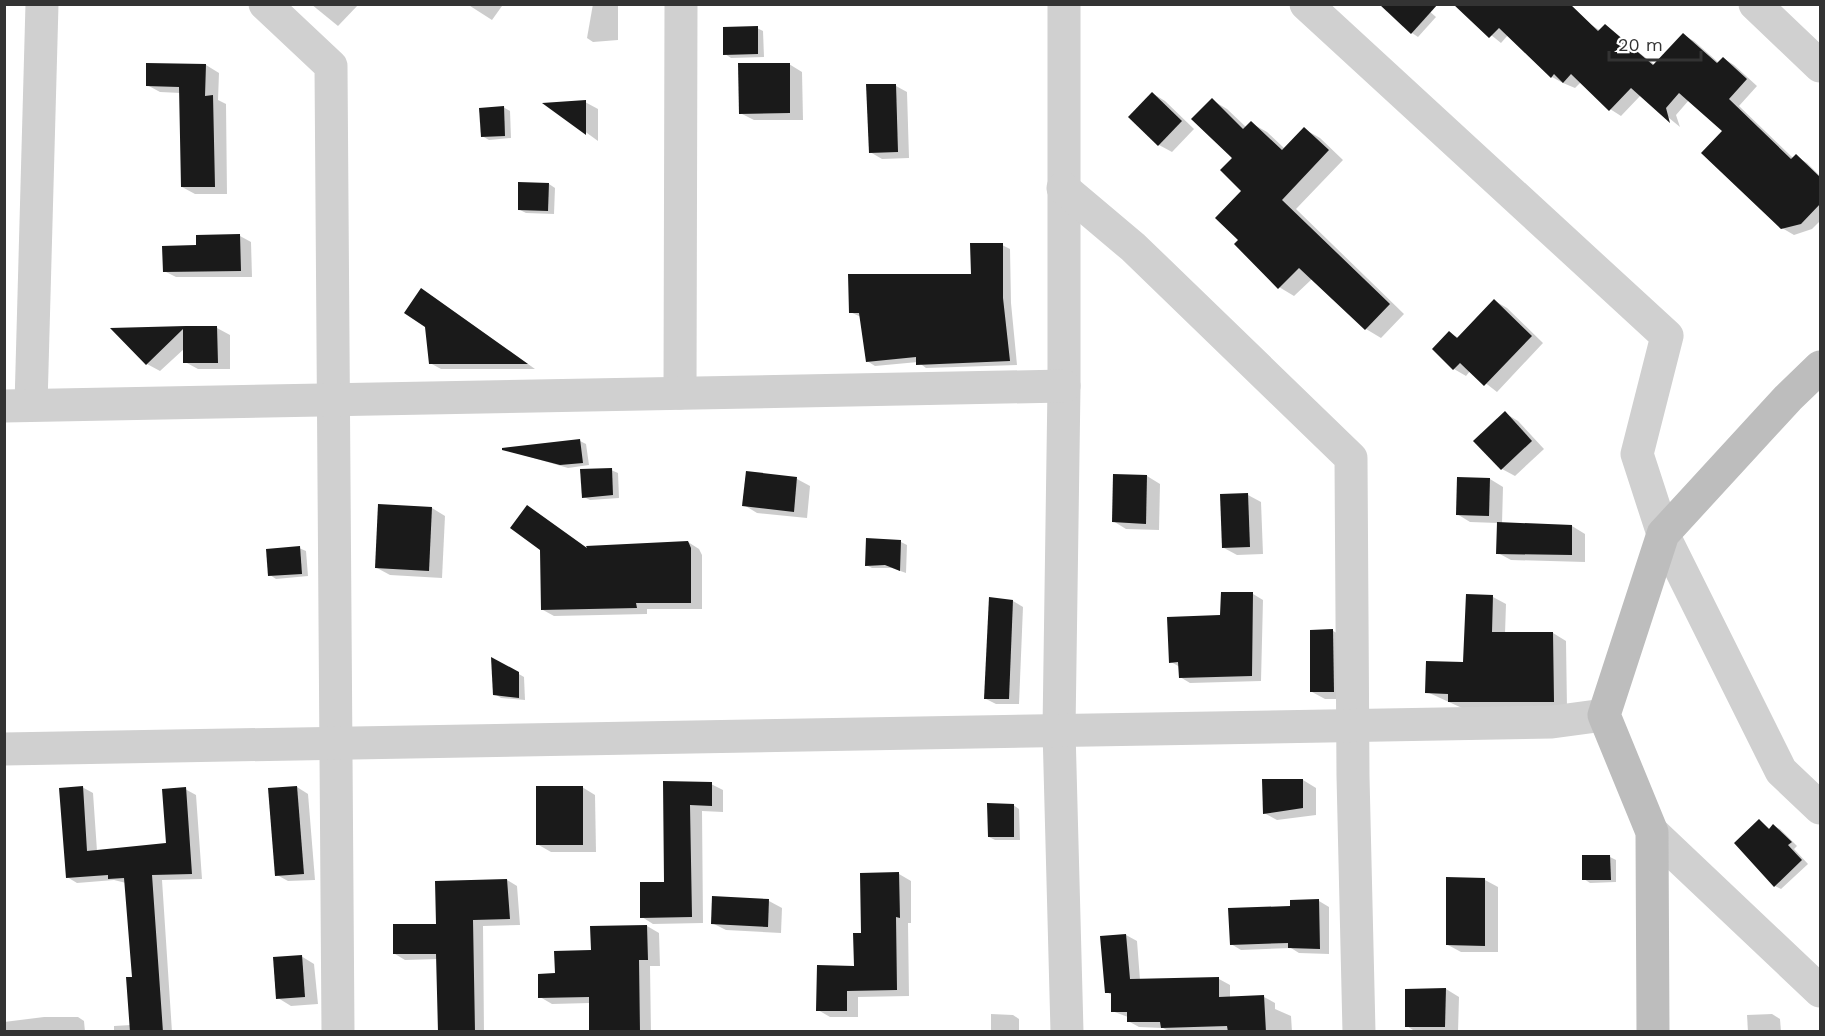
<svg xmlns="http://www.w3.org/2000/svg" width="1825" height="1036" font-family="'Work Sans',sans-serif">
	<rect width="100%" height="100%" fill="#fff"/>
	<!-- shadow -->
	<g fill="#0003">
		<path d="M311,4h48l-21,22z"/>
		<path d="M467,4h35v2l-10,14z"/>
		<path d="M593,4h25v36l-25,2 -6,-4z"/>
		<path d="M1421,4l15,13 -18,20 -6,-4z"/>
		<path d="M1470,18l118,5 13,8 4,-5 50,39 28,-30 11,6 25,22 4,-5 11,7 23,21 -18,20 55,53 2,-3 11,7 13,13v45l-8,8 -18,6 -12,-7 -58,-97 -35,-31 -13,15 4,12 -39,-32 -20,21 -11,-7 -29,-27 -6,6 -12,-5 -11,-6 -44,-42 -7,8z"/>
		<path d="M757,28l6,3 1,26 -33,1 -6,-4z"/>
		<path d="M789,64l13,8 1,48h-49l-14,-7z"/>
		<path d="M206,65l13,8 -1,27 8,4 1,90h-32l-13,-7 -1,-94 -21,-1 -13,-7z"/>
		<path d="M896,86l11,6 2,66 -27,1 -12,-7z"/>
		<path d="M1152,93l13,8 29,28 -22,23 -13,-7z"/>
		<path d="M1212,100l15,9 20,19 4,-5 16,9 18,17 19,-20 16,9 23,22 -47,49 108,105 -23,24 -15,-9 -54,-50 -18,17 -15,-9 -39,-47 3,-49z"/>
		<path d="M585,102l13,7v32l-51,-37z"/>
		<path d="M503,107l7,4 1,27 -22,2 -7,-4z"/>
		<path d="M549,184l6,4 -1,26 -28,-1 -6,-3z"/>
		<path d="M240,236l11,6 1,35h-76l-12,-6z"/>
		<path d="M1002,245l8,4 1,54 6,62 -91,3 -8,-6 -43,4 -8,-5 -6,-44 -11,-5 123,-36z"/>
		<path d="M432,296l103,73h-94l-11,-6z"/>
		<path d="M1495,301l12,7 36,35 -46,49 -27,-21 -4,5 -12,-7 -5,-36 10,5z"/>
		<path d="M217,328l13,7v34h-32l-13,-7v-14l-25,23 -13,-7 -33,-35z"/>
		<path d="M1505,413l13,8 26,28 -29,27 -13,-7z"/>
		<path d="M580,441l6,3 3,21 -21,3 -65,-19z"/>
		<path d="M611,470l7,3 1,25 -29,2 -6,-3z"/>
		<path d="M747,473l50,6 13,7 -3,32 -50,-5 -13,-8z"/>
		<path d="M1114,475l33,1 13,8 -1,46 -33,-1 -13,-8z"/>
		<path d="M1490,479l13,8 -1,37 70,2 13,8v28l-74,-2 -13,-7v-30l-28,-1 -13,-8z"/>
		<path d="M1248,495l13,7 2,52 -26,1 -13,-7z"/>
		<path d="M432,508l13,8 -3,62 -52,-3 -13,-7z"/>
		<path d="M688,542l11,7 3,6v54h-55v5l-93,2 -11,-6 45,-60z"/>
		<path d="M901,542l6,3 -1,28 -14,-5h-20l-6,-3z"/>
		<path d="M299,548l7,3 2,25 -32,3 -6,-4z"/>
		<path d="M1253,594l10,6 -2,81 -71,2 -10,-6v-10l-9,-5z"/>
		<path d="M1493,597l13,7 -1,30 48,-1 13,8 1,68 -105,-1 -35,-16 37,-28z"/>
		<path d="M1013,601l10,6 -4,97h-23l-10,-5z"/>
		<path d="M1333,631l13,7v61h-21l-13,-7z"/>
		<path d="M493,659l31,18 1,23 -24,-2 -6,-4z"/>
		<path d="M1303,780l13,8v27l-39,5 -13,-7z"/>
		<path d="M665,782l46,2 12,6v22l-21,-1 1,112 -50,1 -11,-7 24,-34z"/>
		<path d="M82,787l11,6 4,58 71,-7 17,-55 11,6 6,84 -40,1 10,152h-58v-6l17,-1 3,-47 -8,-95 -12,-3 -37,3 -10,-6z"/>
		<path d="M297,787l11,7 7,86 -27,1 -11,-6z"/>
		<path d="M582,787l13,8 1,57h-45l-14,-8z"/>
		<path d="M1013,805l6,4 1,31h-25l-6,-3z"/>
		<path d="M1759,820l11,9 4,-3 6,3 17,17 -3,3 14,15 -27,25 -6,-3z"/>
		<path d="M1610,857l6,3v22l-26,1 -6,-4z"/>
		<path d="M862,874h37l12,7v42h-3l1,73 -51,1v20h-28l-12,-7 37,-43 8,-33z"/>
		<path d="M507,880l10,6 3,39 -37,1 1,106h-45l-1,-73 -33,1 -10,-6z"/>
		<path d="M1485,880l13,7v65h-37l-13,-7z"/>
		<path d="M769,901l13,7 -1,25 -55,-3 -14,-7z"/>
		<path d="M1319,901l10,6v47l-30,-1 -8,-5 -50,2 -10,-6 61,-36z"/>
		<path d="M647,926l12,7 1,33h-10l1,66h-60l-1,-29 -38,1 -12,-7 16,-22 36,-23z"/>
		<path d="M1126,935l11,6 3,39 79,-1 11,6v13l34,-1 11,6v6l16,7 1,16h-122l-7,-4 -24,-1 -11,-6v-4l-16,-6 1,-15 -6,-4z"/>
		<path d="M301,956l13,8 4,40 -27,2 -13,-8z"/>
		<path d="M1446,989l13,8 -1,35h-42l-9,-6z"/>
		<path d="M991,1014l22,1 6,4v13h-28z"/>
		<path d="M1772,1014l8,5 1,13h-33l-1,-17z"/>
		<path d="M44,1017h34l6,4 1,11h-81v-10z"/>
	</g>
	<!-- building -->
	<g fill="#1a1a1a">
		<path d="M1379,4h59l-27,30z"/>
		<path d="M1453,4h117l28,27 7,-7 48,41 30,-32 34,30 6,-6 24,22 -18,20 62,60 5,-5 25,24v25l-20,21 -20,5 -80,-76 21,-22 -43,-38 -13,15 4,15 -39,-35 -22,23 -38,-37 -8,9 -9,-9 -3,4 -52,-50 -10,10z"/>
		<path d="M758,26v28l-35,1v-28z"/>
		<path d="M146,63l60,1 -1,32 8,-1 2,92h-34l-2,-100 -33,-1z"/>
		<path d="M738,63h52v50l-51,1z"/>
		<path d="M866,84h30l2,68 -29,1z"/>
		<path d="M1152,92l30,29 -24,25 -30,-29z"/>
		<path d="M1212,98l31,31 8,-8 31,29 22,-23 25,23 -47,50 108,104 -25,26 -66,-62 -21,21 -44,-45 4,-4 -23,-22 26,-27 -21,-21 12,-12 -41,-39z"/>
		<path d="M586,100v35l-44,-32z"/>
		<path d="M504,106l1,30 -24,1 -2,-29z"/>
		<path d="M518,182l31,1 -1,28 -30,-1z"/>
		<path d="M240,234l1,37 -78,1 -1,-26 34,-1v-10z"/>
		<path d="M970,243h33v55l7,63 -94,4v-8l-50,5 -7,-49h-10l-1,-39h123z"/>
		<path d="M421,288l107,76h-99l-4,-37 -21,-14z"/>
		<path d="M1494,299l38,37 -48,50 -24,-23 -7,7 -21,-21 17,-18 8,7z"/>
		<path d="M186,326h31l1,37h-35v-34l-37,36 -36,-37z"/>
		<path d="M1505,411l27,30 -31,29 -28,-29z"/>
		<path d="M580,439l3,24 -23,2 -58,-15v-2z"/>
		<path d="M612,468l1,27 -31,3 -2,-29z"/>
		<path d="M746,471l51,6 -3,35 -52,-6z"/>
		<path d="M1113,474l34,1 -1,49 -34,-2z"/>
		<path d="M1457,477l33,1 -1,38 -33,-1z"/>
		<path d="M1248,493l2,54 -28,1 -2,-54z"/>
		<path d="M378,504l54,3 -3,64 -54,-3z"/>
		<path d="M527,505l60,43 -1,-2 102,-5 3,7v55h-55l1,5 -96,2 -1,-60 -30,-22z"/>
		<path d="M1497,522l75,3v30l-76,-1z"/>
		<path d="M866,538l35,2 -1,31 -15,-6 -20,1z"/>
		<path d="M300,546l2,28 -34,2 -2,-27z"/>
		<path d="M1221,592h32l-1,84 -73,2 -1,-16 -9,1 -2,-46 53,-2z"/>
		<path d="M1466,594l27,1 -1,37h61l1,70h-106v-8l-23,-1 1,-32 37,1z"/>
		<path d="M989,597l24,3 -4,99h-25z"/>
		<path d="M1333,629l1,63h-24v-62z"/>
		<path d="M491,657l28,15v26l-26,-3z"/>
		<path d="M1262,779h41v29l-40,6z"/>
		<path d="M663,781l49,1v24l-22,-1 2,112 -52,1v-36h24z"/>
		<path d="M83,786l4,65 79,-8 -4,-54 24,-2 6,87 -40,1 11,157h-33l-4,-55h6l-8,-99 -16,1v-4l-42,3 -7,-90z"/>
		<path d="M297,786l7,88 -29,2 -7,-88z"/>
		<rect x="536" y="786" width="47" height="59"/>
		<path d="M987,803l27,1v33h-26z"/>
		<path d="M1759,819l10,10 4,-5 19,18 -4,3 14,15 -28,27 -40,-44z"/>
		<path d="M1582,855h28l1,25h-29z"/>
		<path d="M899,872l1,46 -4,-1 1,73 -50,1v20h-31l1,-46 37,1 -1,-33h8l-1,-60z"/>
		<path d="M1446,877l39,1v68l-39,-1z"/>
		<path d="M507,879l3,40 -37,1 2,112h-37l-2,-78h-43v-30h43l-1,-43z"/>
		<path d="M712,896l57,3 -1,28 -57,-3z"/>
		<path d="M1319,899l1,50 -32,-1v-5l-58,2 -2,-37 62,-2v-6z"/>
		<path d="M647,925l1,35h-9l1,72h-51v-35l-51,1v-24l17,-1 -1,-22 37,-1 -1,-24z"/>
		<path d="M1126,934l4,45 89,-2v20l45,-2 2,37h-38l-1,-6 -66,2 -1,-6h-33v-10h-16v-19h-6l-5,-57z"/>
		<path d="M302,955l3,42 -29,2 -3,-42z"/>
		<path d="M1446,988l-1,39h-40v-38z"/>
	</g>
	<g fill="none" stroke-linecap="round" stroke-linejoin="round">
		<!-- street -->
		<g stroke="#d0d0d0" stroke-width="33">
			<path d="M265,4l66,62c5,322 2,644 7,966"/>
			<path d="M1064,4v382l-5,344 8,302"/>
			<path d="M1306,4l361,332 -30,118 26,80 118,237 39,37"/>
			<path d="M1755,4l65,62"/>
			<path d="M1063,188l70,59 218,211 2,318 6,256"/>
			<path d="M680,393l1,-389"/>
			<path d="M31,405l11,-401"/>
			<path d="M4,406l1060,-20"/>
			<path d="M4,749l1548,-27 52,-7"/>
			<path d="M1652,832l168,159"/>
		</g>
		<!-- secondary -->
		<path stroke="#bdbdbd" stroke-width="33" d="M1653,1032l-1,-200 -48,-117 59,-181 125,-136 32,-31"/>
	</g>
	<!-- border -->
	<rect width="1825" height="1036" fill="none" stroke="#333333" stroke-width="12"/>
	<!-- scale -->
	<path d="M1609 51v9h92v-9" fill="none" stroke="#333333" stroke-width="3"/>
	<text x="1618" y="51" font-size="18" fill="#333333" stroke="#ffffff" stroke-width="4.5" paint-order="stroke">20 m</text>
</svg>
